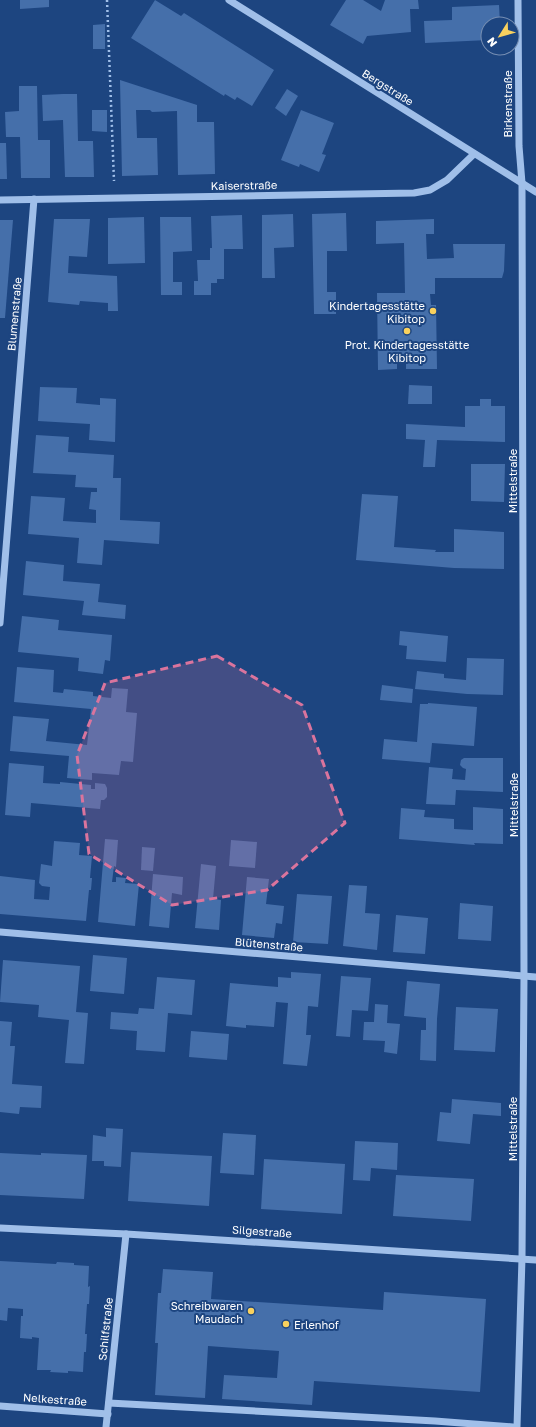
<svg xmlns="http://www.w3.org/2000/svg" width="536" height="1427" font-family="'Golos Text',sans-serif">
	<rect width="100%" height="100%" fill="#1d4580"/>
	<!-- building -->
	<g fill="#456faa">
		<path d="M20,0h29v7l-29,2z"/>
		<path d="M155,0l26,16 3,-3 90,57 -22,36 -15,-9 -2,3 -10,-6 -1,2 -93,-58z"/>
		<path d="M346,0h17l18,11 4,-11h33l1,9h-9l1,23 -44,4 -4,8 -33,-19z"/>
		<path d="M499,5l1,19h-12v16l-63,3 -1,-22 28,-1v-13z"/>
		<path d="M105,24v25h-12v-24z"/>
		<path d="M120,80l77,25v17h17l1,52 -37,1 -1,-64 -25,1 -2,-2h-14l1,28h20l1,37 -36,1z"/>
		<path d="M19,86h18l1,54h12v38h-29l-1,-41h-14l-1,-25 14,-1z"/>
		<path d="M287,89l11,7 -12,20 -11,-8z"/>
		<path d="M63,94h14l1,47h15l1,36h-29l-2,-57 -20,1 -1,-26z"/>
		<path d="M92,110h15v22l-15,-1z"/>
		<path d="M301,110l33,13 -12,31 4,1 -7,17 -19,-8 -1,3 -18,-7z"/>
		<path d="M0,143h6l1,36h-7z"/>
		<path d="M346,213l1,38h-20v41h9v22h-22l-2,-100z"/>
		<path d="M293,214l1,33 -20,1 1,30h-13v-63z"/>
		<path d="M242,215l1,34h-19v30h-7v4h-6v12h-17v-14h4l-1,-21h13v-12h2l-1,-32z"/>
		<path d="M144,217l1,46 -37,1v-46z"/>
		<path d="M160,217h31l1,34 -19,1v30h9v13h-21z"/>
		<path d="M54,219h36l-3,38 -18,-1 -1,17 49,3 1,35h-10v-8l-28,-2 -1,4 -31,-3z"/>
		<path d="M434,219v15h-8l1,25 27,-1 -1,-14h52l-1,27 -2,7h-67v16h-5l1,11h5l1,64h-31v-12h-9v12l-19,1 -1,-77h28l-1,-50 -28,1v-23z"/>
		<path d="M0,220h13l-8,98h-5z"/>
		<path d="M409,385l23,1v18h-24z"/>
		<path d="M40,387l37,1 -1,15 24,2v-7l16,1 -1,43 -26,-2 1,-16 -52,-3z"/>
		<path d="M480,399h11v7h14v36l-68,-2 -2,27h-12l2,-27 -19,-1v-15l59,3v-21h15z"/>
		<path d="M36,435l33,2 -1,15 46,3 -1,23h8l-1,42 40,2 -1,22 -55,-4 -2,25 -25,-2 2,-25 -51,-4 3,-38 34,2 -2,23 33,2v-13l-7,-1 2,-17h6v-4l-22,-1 1,-12 -43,-2z"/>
		<path d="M471,464h34l-1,38 -33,-1z"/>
		<path d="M362,494l36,2 -4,51 42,3 -1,2h19v-23l50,3v37l-50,-1 -98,-8z"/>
		<path d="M26,561l38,4 -1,16 37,3 -2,18 28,3 -1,14 -43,-4 2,-14 -61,-6z"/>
		<path d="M22,616l37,4 -1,10 54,5 -2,26 -5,-1 -2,14 -25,-3 1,-13 -61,-6z"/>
		<path d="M400,631l48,5 -2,26 -40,-3 1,-13 -8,-1z"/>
		<path d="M467,658l37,1 -1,36 -36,-1 -52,-5 2,-18 27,3v4l22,2z"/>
		<path d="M17,667l37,3 -1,22 10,1 1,-4 29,3v4l18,2 1,-10 16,1 -2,23 11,1 -4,49 -12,-1 -2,14 -27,-2v7l-25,-2 2,-22 -59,-5 3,-35 36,3 -3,22 41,4 4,-36 -77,-7z"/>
		<path d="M382,685l31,4 -1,14 -32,-3z"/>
		<path d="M428,703l49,4 -3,39 -42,-3 -2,20 -48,-4 2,-20 33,3 3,-38h8z"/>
		<path d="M464,758h39v34l-47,-2 -1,15 -29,-1 3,-37 24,2 -1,10 13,1 1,-11 -3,-1 -3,-3 1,-5z"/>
		<path d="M9,763l35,3 -1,17 17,1v-2l31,3v4h4v-6l10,1 2,4v9l-3,3h-3l-1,9 -69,-6 -1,14 -25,-2z"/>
		<path d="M473,807l30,2v35l-29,-1 1,2 -76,-6 2,-31 24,2 -1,7 30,2v10l19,1z"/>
		<path d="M105,839l13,1 -2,27 -2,-1 -2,16h4v-5l10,1 -1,5 14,1 -4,42 -37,-4z"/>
		<path d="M231,840l26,2 -2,26 -26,-2z"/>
		<path d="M54,841l26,2 -1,12 13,1 -2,22h2l-1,12h-2l-3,31 -86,-7v-38l35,4 -1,19 15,1 1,-13 -8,-1 -3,-3 2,-19 11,2z"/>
		<path d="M142,847l13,1 -2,23 -12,-1z"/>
		<path d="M201,864l15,2 -3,33 8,1 -2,30 -24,-2z"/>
		<path d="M153,874l30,3 -1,18 -10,-2 -3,35 -20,-2z"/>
		<path d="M247,877l22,2 -3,25 18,2 -2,18 -6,-1 -2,15 -32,-3z"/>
		<path d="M349,885l18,1 -2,27 15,1 -3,36 -34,-4z"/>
		<path d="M297,894l35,2 -4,48 -35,-2z"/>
		<path d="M460,903l33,3 -2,35 -33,-2z"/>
		<path d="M396,915l32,3 -3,36 -32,-2z"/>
		<path d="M93,955l34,3 -3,36 -34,-3z"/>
		<path d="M3,960l77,6 -4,46 12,1 -4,51 -19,-1 4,-43 -31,-3 1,-12 -39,-3z"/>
		<path d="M291,972l30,2 -3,33 -10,-1 -2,29h5l-4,31 -24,-2 5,-61 -12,-1 -2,25 -28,-2v3l-20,-2 4,-43 48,4v-10l13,1z"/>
		<path d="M341,976l30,2 -3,33 -16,-1 -2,27 -14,-1z"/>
		<path d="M157,977l38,3 -3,35 -24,-2 -3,39 -29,-2 1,-19 -27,-2 1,-17 27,2 1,-6 15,1z"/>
		<path d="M407,981l33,3 -3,35 -1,42 -16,-1 1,-30h5v-12l-22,-2z"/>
		<path d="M375,1004l13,1 -1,18 13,1 -3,30 -13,-2 1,-11 -22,-1 1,-18h10z"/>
		<path d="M456,1007l42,2 -3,43 -41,-2z"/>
		<path d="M0,1021l12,1 -2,24h5l-3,38 30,2 -1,22 -21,-1 -1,7 -19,-2z"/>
		<path d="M191,1031l38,3 -2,26 -38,-3z"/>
		<path d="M452,1099l49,4v13l-28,-2 -3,30 -33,-3 3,-29 11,1z"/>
		<path d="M106,1128l17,1 -2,38 -17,-1v-5h-12l1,-26 13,2z"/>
		<path d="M223,1133l33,2 -2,40 -34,-2z"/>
		<path d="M355,1141l43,2 -1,27 -26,-2 -1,13 -17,-1z"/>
		<path d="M131,1152l81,4 -3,50 -81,-5z"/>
		<path d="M0,1153l41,2v-2l46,2 -3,44 -84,-4z"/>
		<path d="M264,1159l81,5 -3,50 -81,-5z"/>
		<path d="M396,1175l78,4 -3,42 -78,-5z"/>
		<path d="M0,1261l56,3 1,-2 17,1v2l15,1 -1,21 2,-1 -1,18h-2l-2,30h2l-1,18h-2l-1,20 -15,-1v2l-18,-1 1,-2h-14l2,-32 -7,-1v2l-12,-1 1,-22h2v-7l-15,-1 -1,13 -7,-1z"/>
		<path d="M163,1269l50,3 -2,27 172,11 1,-18 102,7 -6,93 -166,-11 -2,24 -90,-6 2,-24 53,3 2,-27 -71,-5 -3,52 -50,-3 3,-52h-3l3,-50h3z"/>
	</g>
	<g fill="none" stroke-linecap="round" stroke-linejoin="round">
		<!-- path -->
		<path stroke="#a0bfe9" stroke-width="2.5" stroke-dasharray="2 3" stroke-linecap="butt" d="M107,0l7,181"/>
		<!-- minor -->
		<g stroke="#a0bfe9" stroke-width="7">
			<path d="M229,0l307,192"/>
			<path d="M0,200l414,-7 16,-3 17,-10 27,-26"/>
			<path d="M0,623l34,-424"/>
			<path d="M0,932l536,45"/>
			<path d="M0,1228l126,6 410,26"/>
			<path d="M109,1403l326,18 78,6"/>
			<path d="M0,1406l108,8"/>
			<path d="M106,1427l20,-193"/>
			<path d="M517,1427l5,-169 2,-282 -2,-793 -3,-37 -1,-146"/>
		</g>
	</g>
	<!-- marked area -->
	<path fill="#da749d" fill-opacity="0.2" stroke="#da749d" stroke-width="3" stroke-dasharray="8 5" stroke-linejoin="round" d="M217,656l85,49 43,118 -78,67 -95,15 -83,-51 -12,-99 28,-72z"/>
	<!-- markers -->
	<g fill="#f9d15e" stroke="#1d4580" stroke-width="1.5">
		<circle cx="433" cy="311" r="4"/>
		<circle cx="407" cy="331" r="4"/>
		<circle cx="251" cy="1311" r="4"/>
		<circle cx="286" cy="1324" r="4"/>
	</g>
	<g text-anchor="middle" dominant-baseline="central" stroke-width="4" stroke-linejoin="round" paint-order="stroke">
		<!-- street labels -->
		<g font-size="11" fill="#fff" stroke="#1d4580">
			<text transform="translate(388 87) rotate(32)">Bergstraße</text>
			<text transform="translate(507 104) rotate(-90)">Birkenstraße</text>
			<text transform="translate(244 185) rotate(-1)">Kaiserstraße</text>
			<text transform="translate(14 314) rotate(-85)">Blumenstraße</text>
			<text transform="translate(512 481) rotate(-90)">Mittelstraße</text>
			<text transform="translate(513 805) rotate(-90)">Mittelstraße</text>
			<text transform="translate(269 944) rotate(5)">Blütenstraße</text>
			<text transform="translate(512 1129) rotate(-90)">Mittelstraße</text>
			<text transform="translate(262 1231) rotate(4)">Silgestraße</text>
			<text transform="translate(105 1329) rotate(-84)">Schilfstraße</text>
			<text transform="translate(55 1399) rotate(4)">Nelkestraße</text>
		</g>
		<!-- poi labels -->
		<g font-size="11" fill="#fff" stroke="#1d4580" text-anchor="end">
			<text x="425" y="305">Kindertagesstätte<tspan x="425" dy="13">Kibitop</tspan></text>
			<text x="407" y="344" text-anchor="middle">Prot. Kindertagesstätte<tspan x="407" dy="13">Kibitop</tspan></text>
			<text x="243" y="1305">Schreibwaren<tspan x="243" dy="13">Maudach</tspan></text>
			<text x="294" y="1324" text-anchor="start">Erlenhof</text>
		</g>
	</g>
	<!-- north arrow -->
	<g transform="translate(500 36) rotate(233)"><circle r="19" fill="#1d4580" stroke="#778fb3"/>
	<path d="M0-3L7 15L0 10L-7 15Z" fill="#f9d15e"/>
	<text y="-6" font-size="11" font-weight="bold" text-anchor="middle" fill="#ffffff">N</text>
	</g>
</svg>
